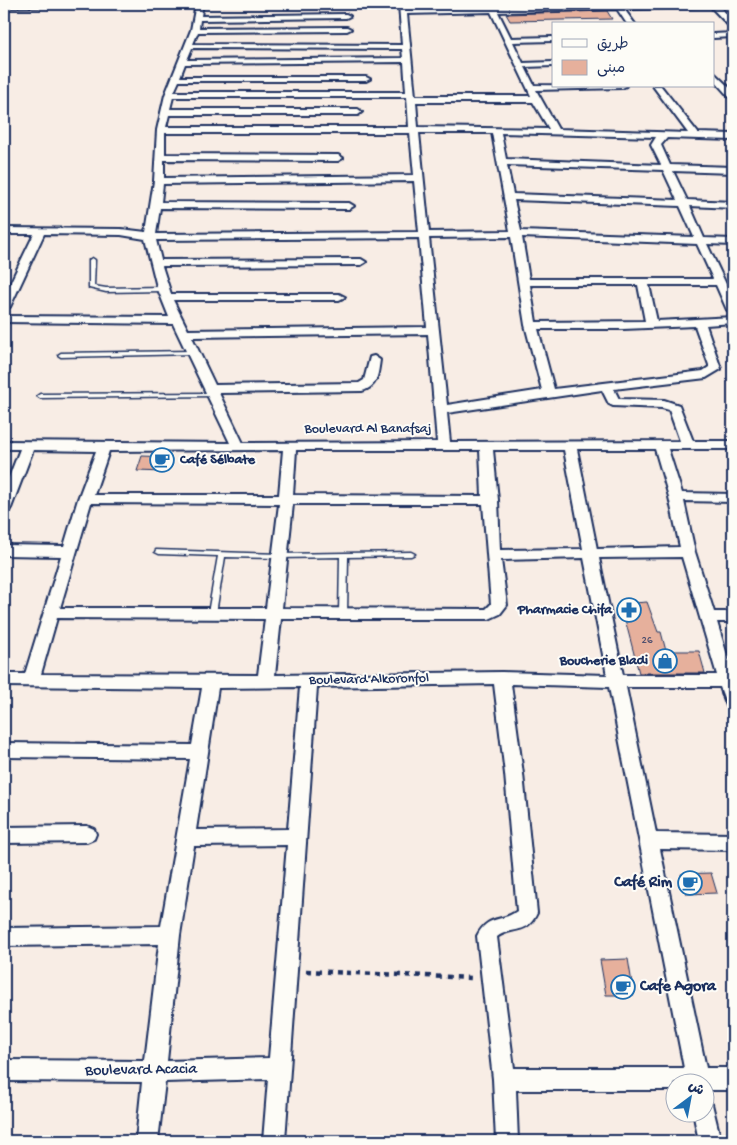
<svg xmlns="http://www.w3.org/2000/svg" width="737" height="1145" font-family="'Gochi Hand','Playpen Sans Arabic',sans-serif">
	<rect width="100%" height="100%" fill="#f8ede5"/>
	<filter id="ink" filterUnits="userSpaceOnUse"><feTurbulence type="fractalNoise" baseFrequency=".02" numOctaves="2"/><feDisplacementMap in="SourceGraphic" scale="10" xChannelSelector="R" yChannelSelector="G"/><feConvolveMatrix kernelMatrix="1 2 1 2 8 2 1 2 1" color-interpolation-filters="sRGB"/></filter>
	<g filter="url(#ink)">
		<!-- building -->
		<g fill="#e6b09c" stroke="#1b2f5e">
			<path d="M607,11l5,8 -102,2 -4,-7z"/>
			<path d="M142,456l27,1 -5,15 -27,-1z"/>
			<path d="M647,602l11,30h3l5,19h33l6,22h-66l-18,-69z"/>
			<path d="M711,873l6,20 -30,1 -6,-20z"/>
			<path d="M628,959l6,36h-28l-6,-35z"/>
		</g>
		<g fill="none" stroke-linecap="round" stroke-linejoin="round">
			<!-- service casing -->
			<g stroke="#1b2f5e" stroke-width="3">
				<g id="service">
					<path d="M92,258l3,2 -1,26 12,2 56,-1 3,2 -3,2 -56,1 -17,-4v-28z"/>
					<path d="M192,351l2,1v2l-133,3 -3,-2 3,-2z"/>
					<path d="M213,393l3,2 -1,1 -175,2 -3,-2 3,-2z"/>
					<path d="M156,550l123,4 132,-2 4,2 -4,2 -63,1 -1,57 -4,3 -4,-3 1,-57 -61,1 -54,-1 -9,56 -4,3 -4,-3 10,-57 -59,-2 -4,-2z"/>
				</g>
			</g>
			<!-- minor casing -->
			<g stroke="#1b2f5e" stroke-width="4">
				<g id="minor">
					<path d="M4,4h102l-4,2 -98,1z"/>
					<path d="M196,4h7l-2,12 145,-2 4,2 -4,2 -146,2 -1,8 148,-1 4,2 -4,2 -149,1 -5,12 209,1 -3,-41h6l1,6 83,-2 -1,-4h6l2,4 118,-4h103l16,17v6h-3l-19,-20 -87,2 11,15h-8l-10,-15 -119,3 13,26 42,-1v4l-40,1 10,21 30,-1v4l-28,1 9,18 92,1 -4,2 -86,2 22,39 130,4 -35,-47h8l37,47 35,1v6l-66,-2 -6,7 9,20 63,2v6l-60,-2 14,29 46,2v6l-43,-2 14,32 29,1v6l-26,-1 26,55v14l-6,-3 -11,-25h-67l8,36 76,-4v6l-27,2 15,44 -15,9 -92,11 5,10 45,1 15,5 14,36h40v8h-65l14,44 51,1v8l-49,-1 11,51 19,60h19v10h-16l16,53v33l-6,-2 -7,-19h-94l30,146 77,1v16l-73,-1 46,219h27v22h-29v-8h-30v8h-158l2,51h-22l-3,-62 -16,-143c11,-22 24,-13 40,-25l-12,-137 -11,-90 -177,3 -32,454h-22l5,-62 -103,3 -7,59h-22l6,-59 -138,-1v-21l141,1 14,-117 -155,2v-18l157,-2 29,-167 -186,-2v-14l188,2 10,-57 -198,-2v-12h21l36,-118 -57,-1v-10l60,1 14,-47 18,-48 -63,-1 -22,58 -2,3 -5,1v-22l16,-41h-16v-8l226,2 -57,-119 -169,-2v-6l165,1 -12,-30 -12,-48 -24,-4 -77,-1 -34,73 -6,3v-14l30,-62h-30v-6l117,1 25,3 8,-51 3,-51 8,-35 26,-65zM491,12l40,84h-116l-8,-82zM192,48l210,1 1,9 -216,2zM404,62l2,30h-232l5,-11h187l4,-2 -4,-2h-186l5,-13zM173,97h234l2,30h-243l3,-12h189l4,-3 -4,-3h-188zM416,102h117l16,27 -131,-2zM165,133h245l4,42 -250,3v-18l174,1 5,-3 -5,-3 -173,-1zM419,133h73l18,98 -81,1zM501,133l155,4 -5,8 10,20 -155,-6zM507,165l156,5 14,30 -164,-6zM414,181l5,51 -263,2 4,-26 189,1 5,-3 -5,-3 -188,-1 2,-18zM514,200l166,6 14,31 -173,-6zM511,237l14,88 17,65 -95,15 -18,-167zM522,237l175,7 16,35h-184zM419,238l8,89 -239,3 -15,-30h166l6,-3 -6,-3h-168l-9,-28 199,-1 5,-3 -5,-3 -200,1 -5,-20zM530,285h108l7,36 -109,1zM695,326l14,39v2l-6,4 -149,18 -16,-60h85zM428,334l9,108 -194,1 -24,-50 143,-2c16,-4 16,-18 18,-31l-6,-4 -4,1 -6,23 -5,3 -144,2 -23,-48zM602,390l7,14 4,2 49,2 7,2 11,31 -230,1 -3,-29zM577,449h78l14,48 11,50 -83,2zM283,450l-4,45h-185l15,-44zM296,450h184l2,46 -189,-1zM493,450h71l19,99 -83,1 -2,-50zM91,503l188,1 -13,104h-206zM293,504h190l8,100 -5,5 -204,-1zM682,557l35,118h-94l-24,-117zM584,558l23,117 -105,-3 -227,3 6,-56h208l11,-5 7,-9 -6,-45zM57,618l208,1 -7,56 -217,-1zM511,684l98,3 75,381h-170l-17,-131c15,-11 30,-2 40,-24l-14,-139zM300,687l-12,142 -92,1 22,-142zM287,845l-18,213 -102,3 13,-126 14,-89z"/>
					<path d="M726,4h7v5z"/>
					<path d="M733,33v4l-20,1v-4z"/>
					<path d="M713,72l20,19v7h-3l-17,-19z"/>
					<path d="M87,826l7,3 2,5 -2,5 -7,3 -83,1v-16z"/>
					<path d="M704,1101l8,3 9,37h-22l-6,-29h11z"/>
				</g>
			</g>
			<!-- path -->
			<path stroke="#1b2f5e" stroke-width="4.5" stroke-dasharray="5 5" stroke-linecap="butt" d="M306,971l167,7"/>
			<!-- service -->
			<use href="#service" fill="#fdfcf7" fill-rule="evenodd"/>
			<!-- minor -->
			<use href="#minor" fill="#fdfcf7" fill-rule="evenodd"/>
		</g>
	</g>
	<!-- icons -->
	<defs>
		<g id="cafe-ring" transform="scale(1.25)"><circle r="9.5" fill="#fdfcf7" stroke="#1f6fb2" stroke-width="1.5"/><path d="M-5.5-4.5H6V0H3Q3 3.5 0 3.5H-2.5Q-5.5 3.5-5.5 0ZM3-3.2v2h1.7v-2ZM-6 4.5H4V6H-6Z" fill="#1f6fb2"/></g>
		<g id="pharmacy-ring" transform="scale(1.25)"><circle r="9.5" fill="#fdfcf7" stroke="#1f6fb2" stroke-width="1.5"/><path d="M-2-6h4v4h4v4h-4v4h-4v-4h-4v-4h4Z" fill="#1f6fb2"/></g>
		<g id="shop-ring" transform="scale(1.25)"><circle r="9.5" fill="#fdfcf7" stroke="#1f6fb2" stroke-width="1.5"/><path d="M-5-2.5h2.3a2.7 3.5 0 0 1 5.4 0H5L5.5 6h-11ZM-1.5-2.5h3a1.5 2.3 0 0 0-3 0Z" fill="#1f6fb2"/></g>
	</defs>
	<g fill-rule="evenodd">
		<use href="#cafe-ring" x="162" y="460"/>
		<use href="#pharmacy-ring" x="629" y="610"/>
		<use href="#shop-ring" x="665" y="661"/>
		<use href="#cafe-ring" x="690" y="883"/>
		<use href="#cafe-ring" x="623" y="987"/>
	</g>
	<g text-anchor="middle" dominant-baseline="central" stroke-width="4" stroke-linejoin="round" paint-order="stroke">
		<!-- number labels -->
		<g font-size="11" fill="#4e4f6e">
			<text x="647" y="641">26</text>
		</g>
		<!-- street labels -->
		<g font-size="14" fill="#1b2f5e" stroke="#fdfcf7">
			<text x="368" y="429">Boulevard Al Banafsaj</text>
			<text transform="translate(369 680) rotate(-1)">Boulevard Alkoronfol</text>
		</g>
		<!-- poi labels -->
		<g font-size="14" font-weight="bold" fill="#1b2f5e" stroke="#fdfcf7" text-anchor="end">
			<text x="180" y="460" text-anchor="start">Café Sélbate</text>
			<text x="612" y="610">Pharmacie Chifa</text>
			<text x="648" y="661">Boucherie Bladi</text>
		</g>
		<!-- near-poi labels -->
		<g font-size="16" font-weight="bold" fill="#1b2f5e" stroke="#fdfcf7" text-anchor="end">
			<text x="672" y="883">Café Rim</text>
			<text x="640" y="987" text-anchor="start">Cafe Agora</text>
		</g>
		<!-- near-street labels -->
		<g font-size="16" fill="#1b2f5e" stroke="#fdfcf7">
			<text transform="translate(141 1071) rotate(-1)">Boulevard Acacia</text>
		</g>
	</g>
	<!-- margin -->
	<rect width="737" height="1145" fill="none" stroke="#fdfcf7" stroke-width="20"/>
	<rect x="10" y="10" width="717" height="1125" fill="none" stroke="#1b2f5e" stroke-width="2" filter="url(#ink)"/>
	<!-- legend -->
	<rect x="552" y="22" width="162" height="65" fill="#fdfcf7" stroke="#a3aaba"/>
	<rect x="562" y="39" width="25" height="8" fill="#fdfcf7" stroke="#a3aaba"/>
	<text x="597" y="48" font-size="15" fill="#1b2f5e">طريق</text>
	<rect x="562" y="60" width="25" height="15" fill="#e6b09c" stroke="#a3aaba"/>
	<text x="597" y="72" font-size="15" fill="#1b2f5e">مبنى</text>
	<!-- north arrow -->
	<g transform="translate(690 1098) rotate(32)"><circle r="24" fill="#fdfcf7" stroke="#a3aaba"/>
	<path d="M0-4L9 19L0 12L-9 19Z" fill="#1f6fb2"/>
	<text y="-8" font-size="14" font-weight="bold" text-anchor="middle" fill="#1b2f5e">ش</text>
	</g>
</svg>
